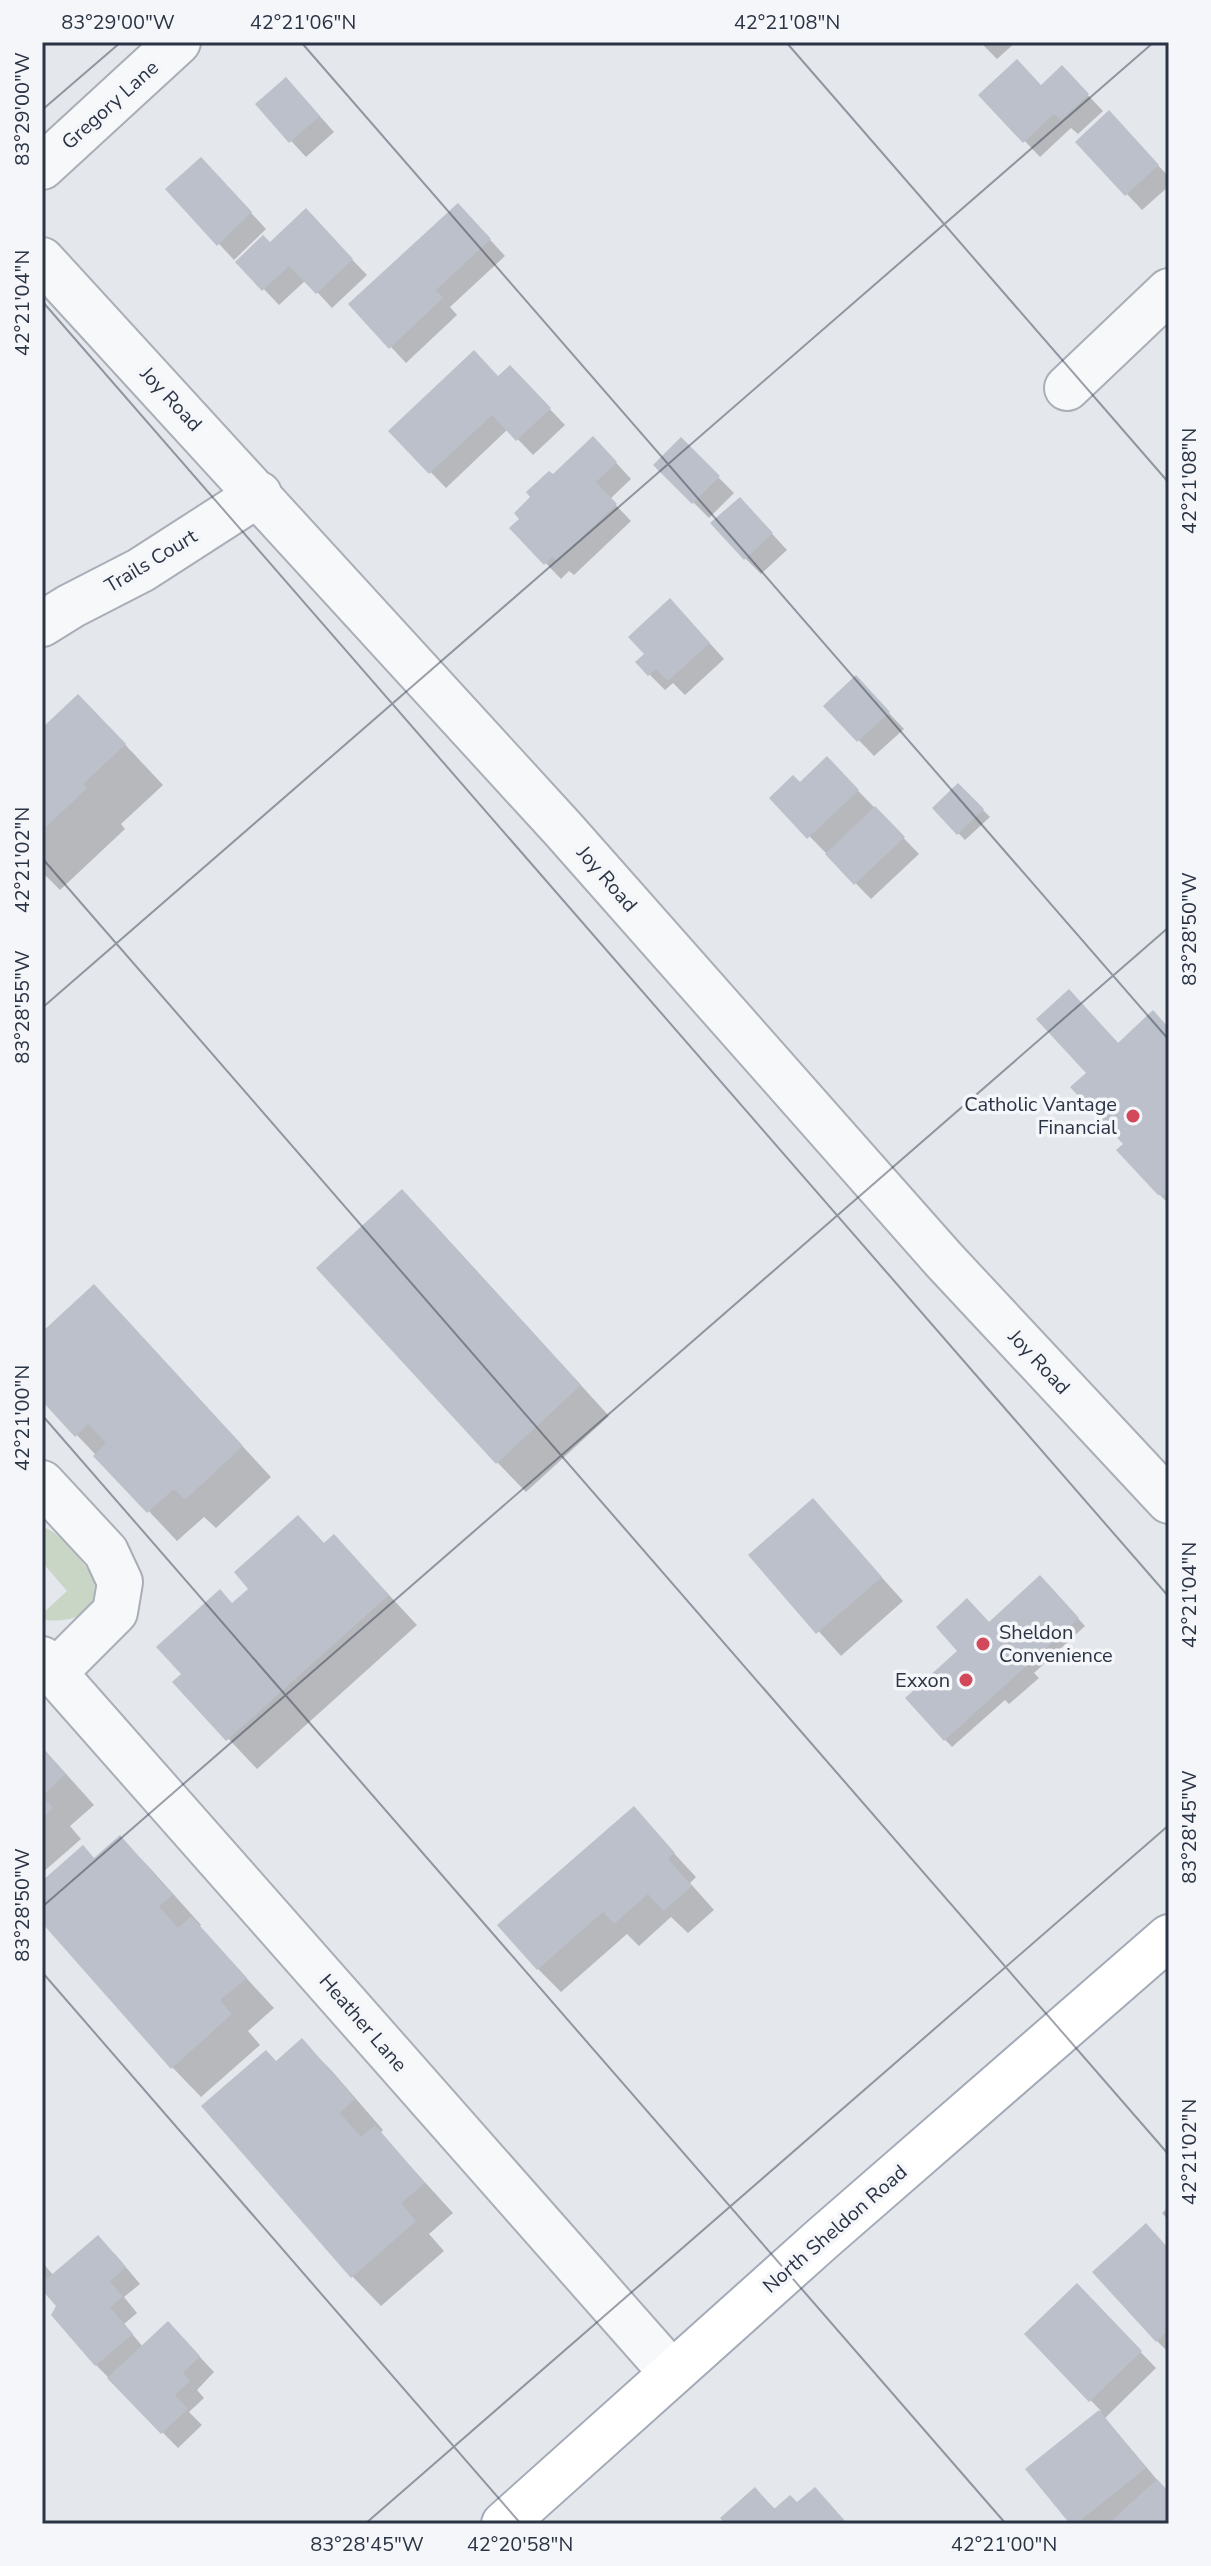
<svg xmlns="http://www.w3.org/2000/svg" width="1211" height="2566" font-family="'Nunito Sans',sans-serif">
	<rect width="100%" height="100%" fill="#e4e7ec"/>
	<!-- grass -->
	<path fill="#c9d6c5" d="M42,1527c17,3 44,38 53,53 -1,6 0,15 -2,20 -8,19 -29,22 -47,20l-4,-6 25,-23 -25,-29z"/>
	<!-- shadow -->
	<g fill="#0003">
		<path d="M980,42h36l-19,17z"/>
		<path d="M1062,68l41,43 -25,23 -7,-6 -31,29 -59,-62 61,-8z"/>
		<path d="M301,95l33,37 -28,25 -49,-53z"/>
		<path d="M1124,129l45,48v9l-27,24 -64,-68z"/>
		<path d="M216,175l50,54 -32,31 -66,-71z"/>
		<path d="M473,221l32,35 -55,51 7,8 -51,48 -15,-16z"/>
		<path d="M321,227l46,48 -35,33 -26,-28 -27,25 -41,-43 32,-17z"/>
		<path d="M498,378l27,5 40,42 -32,30 -25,-26 -62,59 -55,-57z"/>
		<path d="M681,440l53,53 -25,25 -53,-53z"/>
		<path d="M608,454l23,25 -21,20 21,22 -57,54 -5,-4 -8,8 -49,-51 10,-9 31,-43z"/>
		<path d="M755,515l32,35 -26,24 -16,-16z"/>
		<path d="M686,617l38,42 -39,36 -12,-12 -8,7 -28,-28z"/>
		<path d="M871,694l33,35 -30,27 -48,-50z"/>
		<path d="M42,731l75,5 46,49 -42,39 4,5 -65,61 -18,-18z"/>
		<path d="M842,774l77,80 -48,45 -99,-101 28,-13z"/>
		<path d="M958,785l32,32 -25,23 -31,-32z"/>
		<path d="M1069,991l50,53 50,-15v175l-10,-10 -33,-50 -37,-71z"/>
		<path d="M431,1221l178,195 -83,76 -29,-30z"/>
		<path d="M94,1286l177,191 -55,51 -12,-11 -27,24 -135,-143v-42l5,-5 -5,-5v-12z"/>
		<path d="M813,1501l90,100 -62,55 -91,-101z"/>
		<path d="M334,1536l83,89 -160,144 -82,-87 9,-7 49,-70z"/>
		<path d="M1047,1585l38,41 -51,47 5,5 -30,26 -4,-4 -53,47 -45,-48 82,-75z"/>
		<path d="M42,1747l52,58 -24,21 11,13 -39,34z"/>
		<path d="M633,1809l63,68 -6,6 24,27 -26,23 -17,-16 -32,29 -12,-12 -66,58 -23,-23z"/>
		<path d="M120,1838l29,29 52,58 -2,2 75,81 -26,23 12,14 -59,52 -29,-30 -130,-147v-36l53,-24z"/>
		<path d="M302,2041l29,29 52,60 -3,3 73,80 -24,21 15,17 -63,55 -29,-30 -76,-213z"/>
		<path d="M1169,2207v14l-7,-8z"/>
		<path d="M1169,2251v102l-12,-12z"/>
		<path d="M114,2253l26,31 -16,13 13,16 -13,11 19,23 40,-8 31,33 -17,18 7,8 -15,14 13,13 -24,23 -82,-83 -38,-60 -16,-15v-28l12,14z"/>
		<path d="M1077,2286l79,82 -51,50 64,76v30h-96l-45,-55 73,-58 -74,-77z"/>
		<path d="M755,2489l21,21 54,-5 17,19h-119l-6,-6z"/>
	</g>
	<!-- building -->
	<g fill="#bbc0ca">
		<path d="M1017,59l24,26 21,-20 27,29 -28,26 -7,-6 -31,29 -45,-48z"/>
		<path d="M286,77l34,39 -31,27 -34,-39z"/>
		<path d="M1109,110l50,55 -34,31 -50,-54z"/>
		<path d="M201,157l51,55 -35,34 -52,-57z"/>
		<path d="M458,203l33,36 -55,51 7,8 -54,51 -41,-45z"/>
		<path d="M306,208l47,51 -37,35 -27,-28 -27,25 -27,-29 28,-27 7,7z"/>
		<path d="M474,350l24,26 12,-11 41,43 -35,33 -24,-26 -63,59 -41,-43z"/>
		<path d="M593,436l24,26 -21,20 21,22 -60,57 -5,-4 -8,8 -35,-37 10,-9 -5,-6 16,-16 -4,-5 23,-21 4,3z"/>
		<path d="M681,437l39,39 -28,28 -39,-39z"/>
		<path d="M740,497l33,36 -29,27 -34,-37z"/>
		<path d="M670,598l40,45 -42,38 -12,-12 -8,7 -13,-14 9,-8 -16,-17z"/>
		<path d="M856,675l34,37 -33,30 -34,-36z"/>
		<path d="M78,694l48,50 -43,40 4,4 -45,43v-103z"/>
		<path d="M827,756l32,34 -52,49 -38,-41 24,-23 7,7z"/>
		<path d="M958,783l26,26 -27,26 -25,-27z"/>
		<path d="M875,806l30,31 -51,48 -29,-31z"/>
		<path d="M1069,989l49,54 35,-33 16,18v167h-11l-42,-45 7,-6 -53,-57 16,-14 -50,-54z"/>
		<path d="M402,1189l179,196 -85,79 -180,-196z"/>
		<path d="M94,1284l149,162 -58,54 -11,-11 -27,24 -54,-57 13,-13 -18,-19 -13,13 -33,-36 2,-50 -2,-19z"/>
		<path d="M813,1498l69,79 -66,57 -68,-79z"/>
		<path d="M298,1515l26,28 10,-9 55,61 -163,146 -54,-59 9,-8 -25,-27 64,-58 12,14 16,-14 -14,-17z"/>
		<path d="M1040,1575l39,43 -135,123 -39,-43 52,-47 -21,-24 31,-29 22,24z"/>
		<path d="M42,1748l24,26 -24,22 11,12 -11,10z"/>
		<path d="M634,1806l41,47 -7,6 24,27 -29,25 -15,-17 -34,30 -11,-12 -66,58 -40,-45z"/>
		<path d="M120,1835l53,60 -14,11 19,22 13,-12 56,62 -27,22 12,14 -61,55 -129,-146v-42l41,-36 11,13z"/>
		<path d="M302,2038l53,61 -15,14 21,24 14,-12 50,58 -24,20 15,18 -65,57 -150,-172 65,-56 10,11z"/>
		<path d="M1146,2223l23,26v81l-13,12 -64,-70z"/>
		<path d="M98,2235l28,32 -16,14 13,16 -13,10 23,27 -38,32 -44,-51 5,-9 -14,-16v-7z"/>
		<path d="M1077,2283l65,68 -53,51 -65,-68z"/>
		<path d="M168,2321l32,35 -17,17 7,8 -15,14 13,14 -27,25 -54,-56z"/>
		<path d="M1099,2410l47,58 -70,56h-6l-45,-55z"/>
		<path d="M1157,2479l12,13v32h-61z"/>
		<path d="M755,2487l19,22 16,-14 7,7 18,-15 31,35 -121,2 -5,-6z"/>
	</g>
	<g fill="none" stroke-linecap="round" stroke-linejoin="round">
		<!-- minor casing -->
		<g stroke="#a9aeb7" stroke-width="48">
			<g id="minor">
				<path d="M42,167l136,-125"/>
				<path d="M42,260l521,569 381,431 225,241"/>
				<path d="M1067,388l102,-97"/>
				<path d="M42,624l29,-18 70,-36 118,-76"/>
				<path d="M42,1483l64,69 14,30 -5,30 -61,61"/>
				<path d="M42,1659l630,714"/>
			</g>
		</g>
		<!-- major casing -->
		<g stroke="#a3abb8" stroke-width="48">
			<path id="major" d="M504,2524l318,-285 347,-302"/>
		</g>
		<!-- minor -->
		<use href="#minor" stroke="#f7f8fa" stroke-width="44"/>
		<!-- major -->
		<use href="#major" stroke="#fff" stroke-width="44"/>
	</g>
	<!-- ticks -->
	<path fill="none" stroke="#2b3445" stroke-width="2" stroke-opacity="0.45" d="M301,42l868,998M786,42l383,441M42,110l79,-68M42,301l1127,1296M42,858l1127,1297M42,1008l1112,-966M42,1415l964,1109M42,1907l1127,-980M42,1972l479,552M365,2524l804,-699"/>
	<!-- markers -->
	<g fill="#d1495b" stroke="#f4f6f9" stroke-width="3">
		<circle cx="1133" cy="1116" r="8"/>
		<circle cx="983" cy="1644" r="8"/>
		<circle cx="966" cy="1680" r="8"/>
	</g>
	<g text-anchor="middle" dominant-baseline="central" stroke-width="7" stroke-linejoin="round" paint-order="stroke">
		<!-- street labels -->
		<g font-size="20" fill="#2b3445" stroke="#f4f6f9">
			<text transform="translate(110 105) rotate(-42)">Gregory Lane</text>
			<text transform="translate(171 399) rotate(47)">Joy Road</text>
			<text transform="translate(151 561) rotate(-31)">Trails Court</text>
			<text transform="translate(607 879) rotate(49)">Joy Road</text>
			<text transform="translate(1039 1362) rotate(47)">Joy Road</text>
			<text transform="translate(363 2023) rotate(49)">Heather Lane</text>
			<text transform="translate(835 2229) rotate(-41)">North Sheldon Road</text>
		</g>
		<!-- poi labels -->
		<g font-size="20" fill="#2b3445" stroke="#f4f6f9" text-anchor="end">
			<text x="1117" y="1104">Catholic Vantage<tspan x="1117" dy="23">Financial</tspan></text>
			<text x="999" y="1632" text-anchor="start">Sheldon<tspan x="999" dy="23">Convenience</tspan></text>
			<text x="950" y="1680">Exxon</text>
		</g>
	</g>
	<!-- border -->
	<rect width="1211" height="2566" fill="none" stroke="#f4f6f9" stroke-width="88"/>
	<rect x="44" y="44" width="1123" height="2478" fill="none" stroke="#2b3445" stroke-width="3"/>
	<g font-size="20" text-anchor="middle" fill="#2b3445">
		<text x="118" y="29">83°29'00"W</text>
		<text x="303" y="29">42°21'06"N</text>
		<text x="787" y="29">42°21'08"N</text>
		<text transform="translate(22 109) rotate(-90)" y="7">83°29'00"W</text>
		<text transform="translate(22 303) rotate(-90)" y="7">42°21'04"N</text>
		<text transform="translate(1189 481) rotate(-90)" y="7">42°21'08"N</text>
		<text transform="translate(22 860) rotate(-90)" y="7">42°21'02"N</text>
		<text transform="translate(1189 929) rotate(-90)" y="7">83°28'50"W</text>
		<text transform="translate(22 1007) rotate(-90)" y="7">83°28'55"W</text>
		<text transform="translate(22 1418) rotate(-90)" y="7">42°21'00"N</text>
		<text transform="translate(1189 1595) rotate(-90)" y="7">42°21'04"N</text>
		<text transform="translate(1189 1827) rotate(-90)" y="7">83°28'45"W</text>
		<text transform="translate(22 1905) rotate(-90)" y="7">83°28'50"W</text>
		<text transform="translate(1189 2152) rotate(-90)" y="7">42°21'02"N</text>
		<text x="367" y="2551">83°28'45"W</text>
		<text x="520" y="2551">42°20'58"N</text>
		<text x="1004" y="2551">42°21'00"N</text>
	</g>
</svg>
